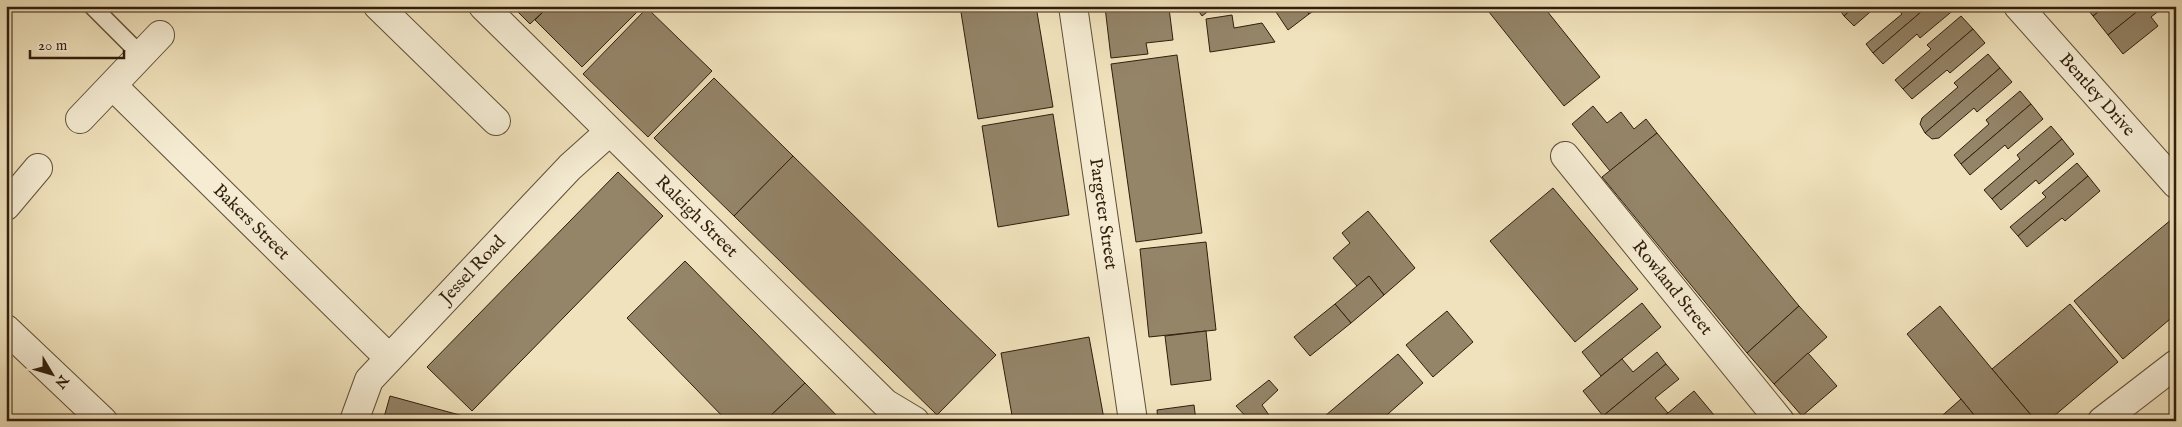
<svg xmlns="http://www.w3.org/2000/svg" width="2182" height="427" font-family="'IM FELL English',serif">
	<rect width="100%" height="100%" fill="#f0e2bc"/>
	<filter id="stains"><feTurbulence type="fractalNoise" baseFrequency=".004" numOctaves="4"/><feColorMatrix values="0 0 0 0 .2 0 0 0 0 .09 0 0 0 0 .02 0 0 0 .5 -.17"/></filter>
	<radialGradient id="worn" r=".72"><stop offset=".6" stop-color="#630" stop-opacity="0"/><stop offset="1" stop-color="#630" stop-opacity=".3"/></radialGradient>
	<!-- building -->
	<g fill="#948468" stroke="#301e0c">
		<path d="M512,6h37l-19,18z"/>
		<path d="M549,6h94l-61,61 -47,-47z"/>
		<path d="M960,6h76l17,101 -75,12z"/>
		<path d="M1113,6h29l1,5 26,-3 4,32 -27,3 2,11 -37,4 -6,-51z"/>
		<path d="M1195,6h20l-13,10z"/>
		<path d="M1272,6h31l6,8 -21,16z"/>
		<path d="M1303,6h17v1l-11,7z"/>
		<path d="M1496,6h47l57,71 -36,29 -75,-94z"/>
		<path d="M1837,6h18l-11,10z"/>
		<path d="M1855,6h22l-23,20 -10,-10z"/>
		<path d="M1902,6h26l-55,47 -7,-9 36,-30 -4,-5z"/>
		<path d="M1928,6h26l2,2 -36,30 -3,-4 -34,30 -10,-11z"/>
		<path d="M2085,6h21l-13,10z"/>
		<path d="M2106,6h38l-36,29 -15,-19z"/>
		<path d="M2144,6h21l-14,11 7,9 -35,28 -15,-19z"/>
		<path d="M647,8l65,63 -64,66 -65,-63z"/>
		<path d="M1232,15l2,13 28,-5 13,19 -65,10 -4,-33z"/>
		<path d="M1961,16l12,13 -70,60 -8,-9 36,-31 -4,-4z"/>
		<path d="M1973,29l12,14 -35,30 -3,-3 -35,29 -9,-10z"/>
		<path d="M1988,54l12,14 -75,65 -5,-9 2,-6 36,-31 -4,-4z"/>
		<path d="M1177,55l25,178 -66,9 -25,-178z"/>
		<path d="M2000,68l12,14 -35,30 -3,-4 -35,30 -7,1 -7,-6z"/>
		<path d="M714,78l79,78 -59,60 -80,-78z"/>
		<path d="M2020,91l11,13 -70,60 -7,-9 35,-31 -3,-4z"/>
		<path d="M2031,104l12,15 -35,30 -3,-4 -35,30 -9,-11z"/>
		<path d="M1593,106l14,17 14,-11 13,17 12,-10 11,14 -47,38 -38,-47z"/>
		<path d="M1053,114l16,101 -71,12 -16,-101z"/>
		<path d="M2051,126l11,13 -70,60 -8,-9 36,-31 -3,-4z"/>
		<path d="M1657,133l142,173 -52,47 -145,-176z"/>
		<path d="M2062,139l12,15 -35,30 -3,-4 -35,30 -9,-11z"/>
		<path d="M793,156l203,199 -59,60 -203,-199z"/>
		<path d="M2077,163l11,13 -70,60 -8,-9 36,-30 -4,-4z"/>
		<path d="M618,172l45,44 -191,195 -45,-44z"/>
		<path d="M2088,176l12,15 -35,30 -3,-3 -35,29 -9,-11z"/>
		<path d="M1553,188l85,101 -63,53 -85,-101z"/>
		<path d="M1368,211l47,57 -31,27 -15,-19 -12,10 -24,-28 17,-15 -8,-10z"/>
		<path d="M2172,219l4,4v91l-53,45 -49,-58z"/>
		<path d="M1206,242l10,88 -67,7 -9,-88z"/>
		<path d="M685,261l120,122 -40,38h-38l-100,-103z"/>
		<path d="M1369,276l15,19 -33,28 -16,-19z"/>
		<path d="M1642,303l19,24 -60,49 -19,-24z"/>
		<path d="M1335,304l16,19 -41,33 -16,-19z"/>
		<path d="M2070,304l48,58 -70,59h-12l-44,-52z"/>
		<path d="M1799,306l28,31 -53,47 -27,-31z"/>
		<path d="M1940,306l52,63 44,52h-57l-72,-87z"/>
		<path d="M1447,311l26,31 -40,35 -27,-32z"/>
		<path d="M1206,331l5,49 -40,5 -6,-49z"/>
		<path d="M1089,337l15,82 -13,2h-78l-12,-68z"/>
		<path d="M1657,352l9,12 -63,52 -20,-25 39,-32 11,13z"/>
		<path d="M1808,353l29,33 -35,30 -28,-32z"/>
		<path d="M1398,354l25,29 -43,38h-61z"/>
		<path d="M1666,364l13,15 -24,19 13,15 -10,8h-51l-4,-5z"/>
		<path d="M1269,380l9,10 -16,15 11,16h-23l-14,-15z"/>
		<path d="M805,383l37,38h-77z"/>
		<path d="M1694,391l25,30h-61l10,-8z"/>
		<path d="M390,396l77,21 -1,4h-83z"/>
		<path d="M1961,399l18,22h-43z"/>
		<path d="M1194,405l2,16h-38l-1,-11z"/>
		<path d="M2176,409v12h-14z"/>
	</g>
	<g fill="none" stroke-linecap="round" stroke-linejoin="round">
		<!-- service casing -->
		<g stroke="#604f38" stroke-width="19">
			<path id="service" d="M92,6l49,49"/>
		</g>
		<!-- minor casing -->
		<g stroke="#604f38" stroke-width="30">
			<g id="minor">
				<path d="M378,6l118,115"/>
				<path id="s1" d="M483,6l402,397 30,18"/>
				<path id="s2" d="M1073,6l60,415"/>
				<path id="s3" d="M2018,6l158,178"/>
				<path id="s4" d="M113,86l276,272"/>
				<path d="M80,119l80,-84"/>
				<path id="s5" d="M1565,156l215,265"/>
				<path d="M6,206l32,-38"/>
				<path d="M6,329l97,92"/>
				<path id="s6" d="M354,421l15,-41 201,-213 39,-35"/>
			</g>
		</g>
		<!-- tertiary casing -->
		<g stroke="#604f38" stroke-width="30">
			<path id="tertiary" d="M2102,421l74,-57"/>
		</g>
		<!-- service -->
		<use href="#service" stroke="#f5ecd3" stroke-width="16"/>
		<!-- minor -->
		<use href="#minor" stroke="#f5ecd3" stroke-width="28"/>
		<!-- tertiary -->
		<use href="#tertiary" stroke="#f5ecd3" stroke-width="28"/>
	</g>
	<g text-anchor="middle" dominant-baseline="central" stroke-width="4" stroke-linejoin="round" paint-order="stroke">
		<!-- street labels -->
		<g font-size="18" fill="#301e0c" stroke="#f5ecd3">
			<text stroke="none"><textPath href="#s3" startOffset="119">Bentley Drive</textPath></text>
			<text stroke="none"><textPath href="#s2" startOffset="210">Pargeter Street</textPath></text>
			<text stroke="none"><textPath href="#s1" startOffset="300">Raleigh Street</textPath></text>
			<text stroke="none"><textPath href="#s4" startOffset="194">Bakers Street</textPath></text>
			<text stroke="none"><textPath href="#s6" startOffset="195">Jessel Road</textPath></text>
			<text stroke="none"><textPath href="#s5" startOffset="170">Rowland Street</textPath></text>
		</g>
	</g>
	<!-- margin -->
	<rect width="2182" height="427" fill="none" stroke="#f0e2bc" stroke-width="25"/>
	<rect x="8" y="8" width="2167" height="412" fill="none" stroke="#301e0c" stroke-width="2.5"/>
	<rect x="12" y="12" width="2157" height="402" fill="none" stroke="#301e0c"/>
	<!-- north arrow -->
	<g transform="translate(52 374) rotate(128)" stroke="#f5ecd3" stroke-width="4" paint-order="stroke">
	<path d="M0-4L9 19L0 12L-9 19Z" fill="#301e0c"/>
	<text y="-8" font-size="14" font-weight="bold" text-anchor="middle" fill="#301e0c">N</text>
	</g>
	<!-- scale -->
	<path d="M30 50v8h94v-8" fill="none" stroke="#301e0c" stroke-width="2.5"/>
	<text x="38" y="50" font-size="15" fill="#301e0c" stroke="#f5ecd3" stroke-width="4" paint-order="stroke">20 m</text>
	<rect width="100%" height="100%" filter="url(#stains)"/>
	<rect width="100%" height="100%" fill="url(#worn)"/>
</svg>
